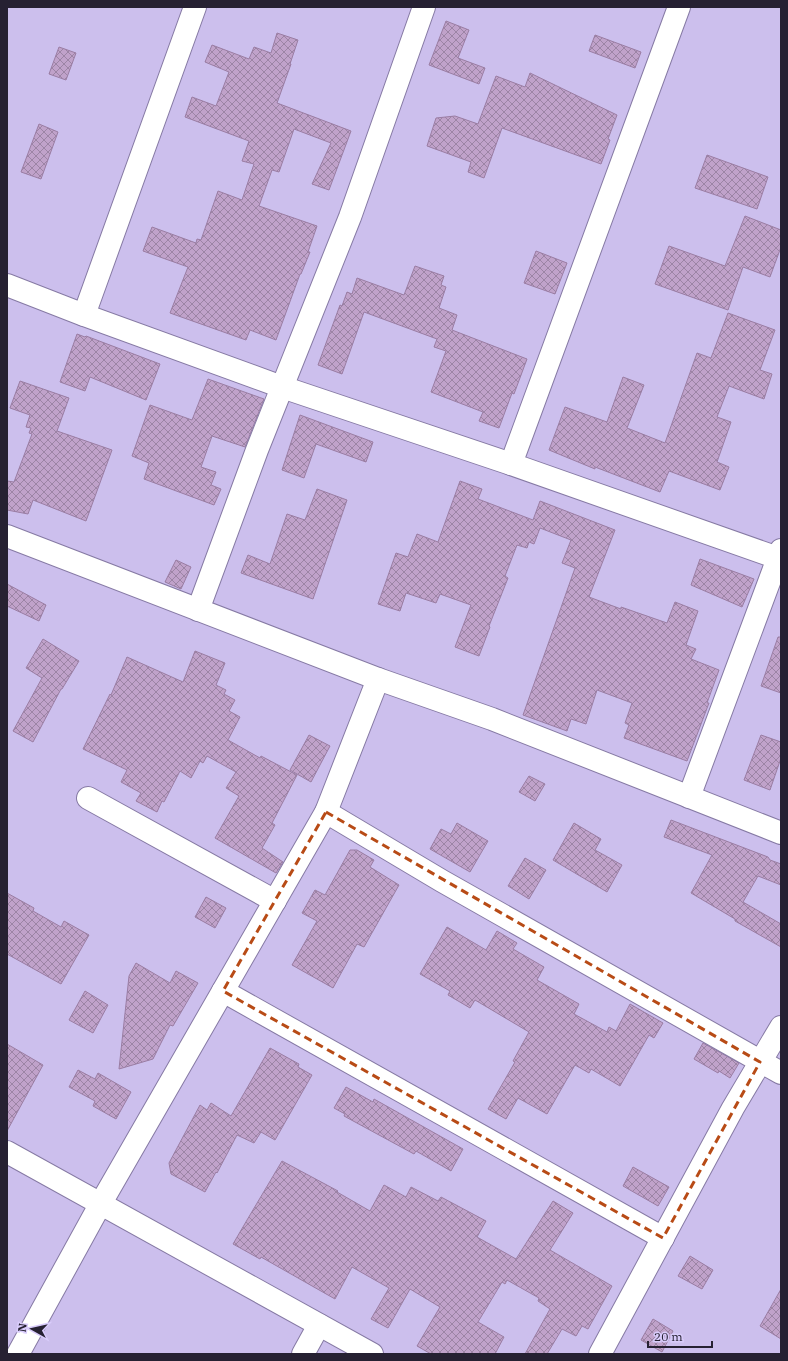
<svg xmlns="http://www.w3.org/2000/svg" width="788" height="1361" font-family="'IBM Plex Serif',serif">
	<defs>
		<pattern id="building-cross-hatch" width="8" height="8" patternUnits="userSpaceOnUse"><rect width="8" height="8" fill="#c0a2ca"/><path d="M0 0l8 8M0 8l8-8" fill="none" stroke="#9c84a5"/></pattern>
	</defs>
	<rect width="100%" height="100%" fill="#ccbfed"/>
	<!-- building -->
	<g fill="url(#building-cross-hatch)" stroke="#9a7da3">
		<path d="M446,21l23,9 -11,28 27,10 -6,16 -50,-19z"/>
		<path d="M277,33l21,7 -8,24h1l-14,39 74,28 -22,59 -17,-6 19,-41 -37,-14 -15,43 -7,-2 -13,36 58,20 -9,26h2l-9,22h-1l-24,66 -26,-10 -4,10 -76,-27 18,-46 -45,-16 9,-24 44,16 1,-4 4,1 17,-49 24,9 12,-36 -12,-3 7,-20 -64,-24 7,-20 24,9 13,-34 -24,-10 7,-17 37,14 5,-12 17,6z"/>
		<path d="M595,35l46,17 -6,16 -46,-17z"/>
		<path d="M59,47l17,6 -10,27 -17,-6z"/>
		<path d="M530,73l87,42 -9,24 2,1 -9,24 -99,-36 -18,50 -16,-6 3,-10 -44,-16 9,-28 19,-2 23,8 18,-48 29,11z"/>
		<path d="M39,124l19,8 -17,47 -20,-7z"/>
		<path d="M707,155l61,22 -11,32 -62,-21z"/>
		<path d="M745,216l36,14v17l-11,30 -27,-10 -15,43 -73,-26 14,-38 56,20z"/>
		<path d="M536,251l31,12 -12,31 -31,-11z"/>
		<path d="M415,266l29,10 -3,9 5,2 -7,21 18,7 -5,15 75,29 -13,35 -2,-1 -13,35 -20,-7 4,-9 -52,-20 15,-41 -12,-4 3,-8 -73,-27 -22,62 -24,-9 22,-60 2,1 5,-14 5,2 5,-16 47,17z"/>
		<path d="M728,313l47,17 -15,40 12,4 -8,25 -35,-13 -12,31 14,5 -14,40 12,5 -9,23 -51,-19 -9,21 -65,-25v2l-46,-19 16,-43 42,15 16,-45 21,8 -17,43 38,15 32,-90 14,5z"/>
		<path d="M77,334l8,3 1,-1 74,28 -14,36 -56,-23 -5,14 -25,-9z"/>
		<path d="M208,379l56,20 -19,48 -33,-11 -11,31 15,5 -5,13 10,4 -7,16 -70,-26 5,-16 -17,-7 18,-51 42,15z"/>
		<path d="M20,381l49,17 -12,33 55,19 -26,71 -53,-21 -5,14 -21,-4v-29l7,1 18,-48 -3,-1 2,-5 -5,-1 4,-12 -20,-7z"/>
		<path d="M300,415l73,27 -7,20 -50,-18 -12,34 -22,-8z"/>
		<path d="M460,481l22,8 -4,10 55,21 7,-19 75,29 -26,67 32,12v-2l46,16 8,-21 23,9 -12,34 10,4 -5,10 28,11 -12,33h2l-22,58 -63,-23 5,-13 -4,-2 7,-20 -35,-13 -11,34 -15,-5 -4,12 -44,-16 52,-147 -13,-5 9,-23 -31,-12 -6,16 -5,-2 -2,6 -10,-3 -12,31 3,2 -19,48 1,1 -11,29 -24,-9 16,-42 -31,-11 -4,9 -30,-10 -6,18 -22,-7 18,-51 12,4 9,-23 21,8z"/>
		<path d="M317,489l30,11 -34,99 -72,-26 7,-18 22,9 17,-50 18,6z"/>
		<path d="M700,559l54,20 -12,28 -51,-22z"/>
		<path d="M176,560l15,7 -10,22 -16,-7z"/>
		<path d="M7,584l39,21 -7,16 -32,-15z"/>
		<path d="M778,637h3v56l-20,-7z"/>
		<path d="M43,639l36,22 -17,28h-1l-28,53 -20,-11 29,-53 -16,-10z"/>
		<path d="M195,651l30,12 -9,22 10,5 -2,4 11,6 -6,11 11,6 -12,23 32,18 1,-2 36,19 -25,48 3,2 -13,23 21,14 -7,11 -61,-35 24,-42 -13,-8 10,-16 -29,-16 -4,7 -3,-2 -9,17 -11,-7 -16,31 -2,-1 -5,11 -21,-11 5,-8 -20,-11 6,-12 -44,-21 27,-55 1,1 16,-38 56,25z"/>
		<path d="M309,735l21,11 -19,36 -21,-12z"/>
		<path d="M761,735l20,7v16l-11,32 -26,-10z"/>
		<path d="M529,776l16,8 -10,17 -16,-9z"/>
		<path d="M671,820l97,37 2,3 11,4v21l-23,-9 -15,26 38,22v23l-46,-26v-2l-44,-26 21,-38 -48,-18z"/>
		<path d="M457,823l31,18 -18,31 -40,-23 11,-20 10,5z"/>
		<path d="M574,823l27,16 -6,11 27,15 -15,27 -54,-32z"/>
		<path d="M350,850h7l17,10 -4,7 29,18 -35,62 -7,-3 -24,44 -41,-23 25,-44 -15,-8 13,-23 10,5z"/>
		<path d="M525,858l21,12 -17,29 -21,-13z"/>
		<path d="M7,893l27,15 -1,3 28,16 3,-6 25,14 -28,49 -54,-30z"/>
		<path d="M206,897l20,11 -11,20 -20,-11z"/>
		<path d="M447,927l39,23 11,-19 20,12 -4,6 31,18 -7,13 42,24 -5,10 33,18 2,-5 7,4 14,-27 33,19 -9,15 -5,-3 -29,51 -29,-17 -2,4 -14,-8 -28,49 -29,-16 -12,21 -18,-10 27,-47 -2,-1 16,-29 -54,-32 -5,8 -22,-13 2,-4 -30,-17z"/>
		<path d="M136,963l34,20 6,-12 22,12 -25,43 -3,-1 -17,34 -34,10 10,-93z"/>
		<path d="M85,991l23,14 -15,28 -24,-13z"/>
		<path d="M703,1043l36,20 -9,15 -11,-7 -1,2 -24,-14z"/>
		<path d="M7,1044l36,21 -36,66z"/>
		<path d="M270,1048l29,16 -1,3 14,8 -37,65 -14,-8 -7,11 -17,-8 -20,38 -1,-1 -11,20 -34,-18 -2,-11 31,-58 7,5 4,-7 20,13z"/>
		<path d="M78,1070l17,9 3,-6 33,19 -15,27 -23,-13 2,-5 -26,-14z"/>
		<path d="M346,1087l27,15 1,-3 89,50 -12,22 -35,-20 -2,3 -70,-38 1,-2 -11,-6z"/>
		<path d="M282,1161l56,30 -1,1 33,19 14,-26 22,12 5,-10 27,14 3,-4 45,24 -9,16 39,22 37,-58 20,12 -23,37 62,36 -24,43 -6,-3 -6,10 -14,-7 -15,25h-22l25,-45 -12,-8 1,-3 -32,-18 -2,4 -3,-2 -24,40 26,15 -9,17h-64l-14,-8 23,-39 -30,-18 -22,39 -17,-9 18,-31 -37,-21 -17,32 -74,-42 -1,2 -27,-15 14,-24z"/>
		<path d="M633,1167l36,20 -11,19 -35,-20z"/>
		<path d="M690,1256l23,14 -11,19 -24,-13z"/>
		<path d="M781,1289v50l-21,-13z"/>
		<path d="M653,1319l20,12 -11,21 -21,-12z"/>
	</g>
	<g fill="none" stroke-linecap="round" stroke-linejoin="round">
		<!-- minor casing -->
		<g stroke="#867aa4" stroke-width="24">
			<g id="minor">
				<path d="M7,285l77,30 198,72 229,77 267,94"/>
				<path d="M84,315l111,-308"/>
				<path d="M511,464l168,-457"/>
				<path d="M7,536l371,143 114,40 289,114"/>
				<path d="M198,610l59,-160 93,-233 74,-210"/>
				<path d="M689,797l92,-247"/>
				<path d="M88,798l187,103"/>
				<path d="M326,812l116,69 339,192"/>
				<path d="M223,991l440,247"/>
				<path d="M7,1152l365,202"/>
				<path d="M18,1354l83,-151 225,-391 52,-133"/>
				<path d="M303,1354l16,-29"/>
				<path d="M600,1354l133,-246 48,-81"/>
			</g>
		</g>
		<!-- minor -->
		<use href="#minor" stroke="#fff" stroke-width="22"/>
	</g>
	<!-- marked area -->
	<path fill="none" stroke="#b84b16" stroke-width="3" stroke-dasharray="8 5" stroke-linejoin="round" d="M326,812l434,250 -97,176 -440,-247z"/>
	<!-- border -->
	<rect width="788" height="1361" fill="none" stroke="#262132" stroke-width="16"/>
	<!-- north arrow -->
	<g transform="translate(32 1329) rotate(278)" stroke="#d9ccfb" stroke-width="3" paint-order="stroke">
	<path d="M0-3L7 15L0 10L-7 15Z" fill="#262132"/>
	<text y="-6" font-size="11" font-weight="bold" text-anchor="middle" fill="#262132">N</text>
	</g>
	<!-- scale -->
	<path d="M648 1341v6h64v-6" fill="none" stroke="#262132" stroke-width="2"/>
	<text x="654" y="1341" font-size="12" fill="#262132" stroke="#d9ccfb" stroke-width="3" paint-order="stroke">20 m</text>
</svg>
